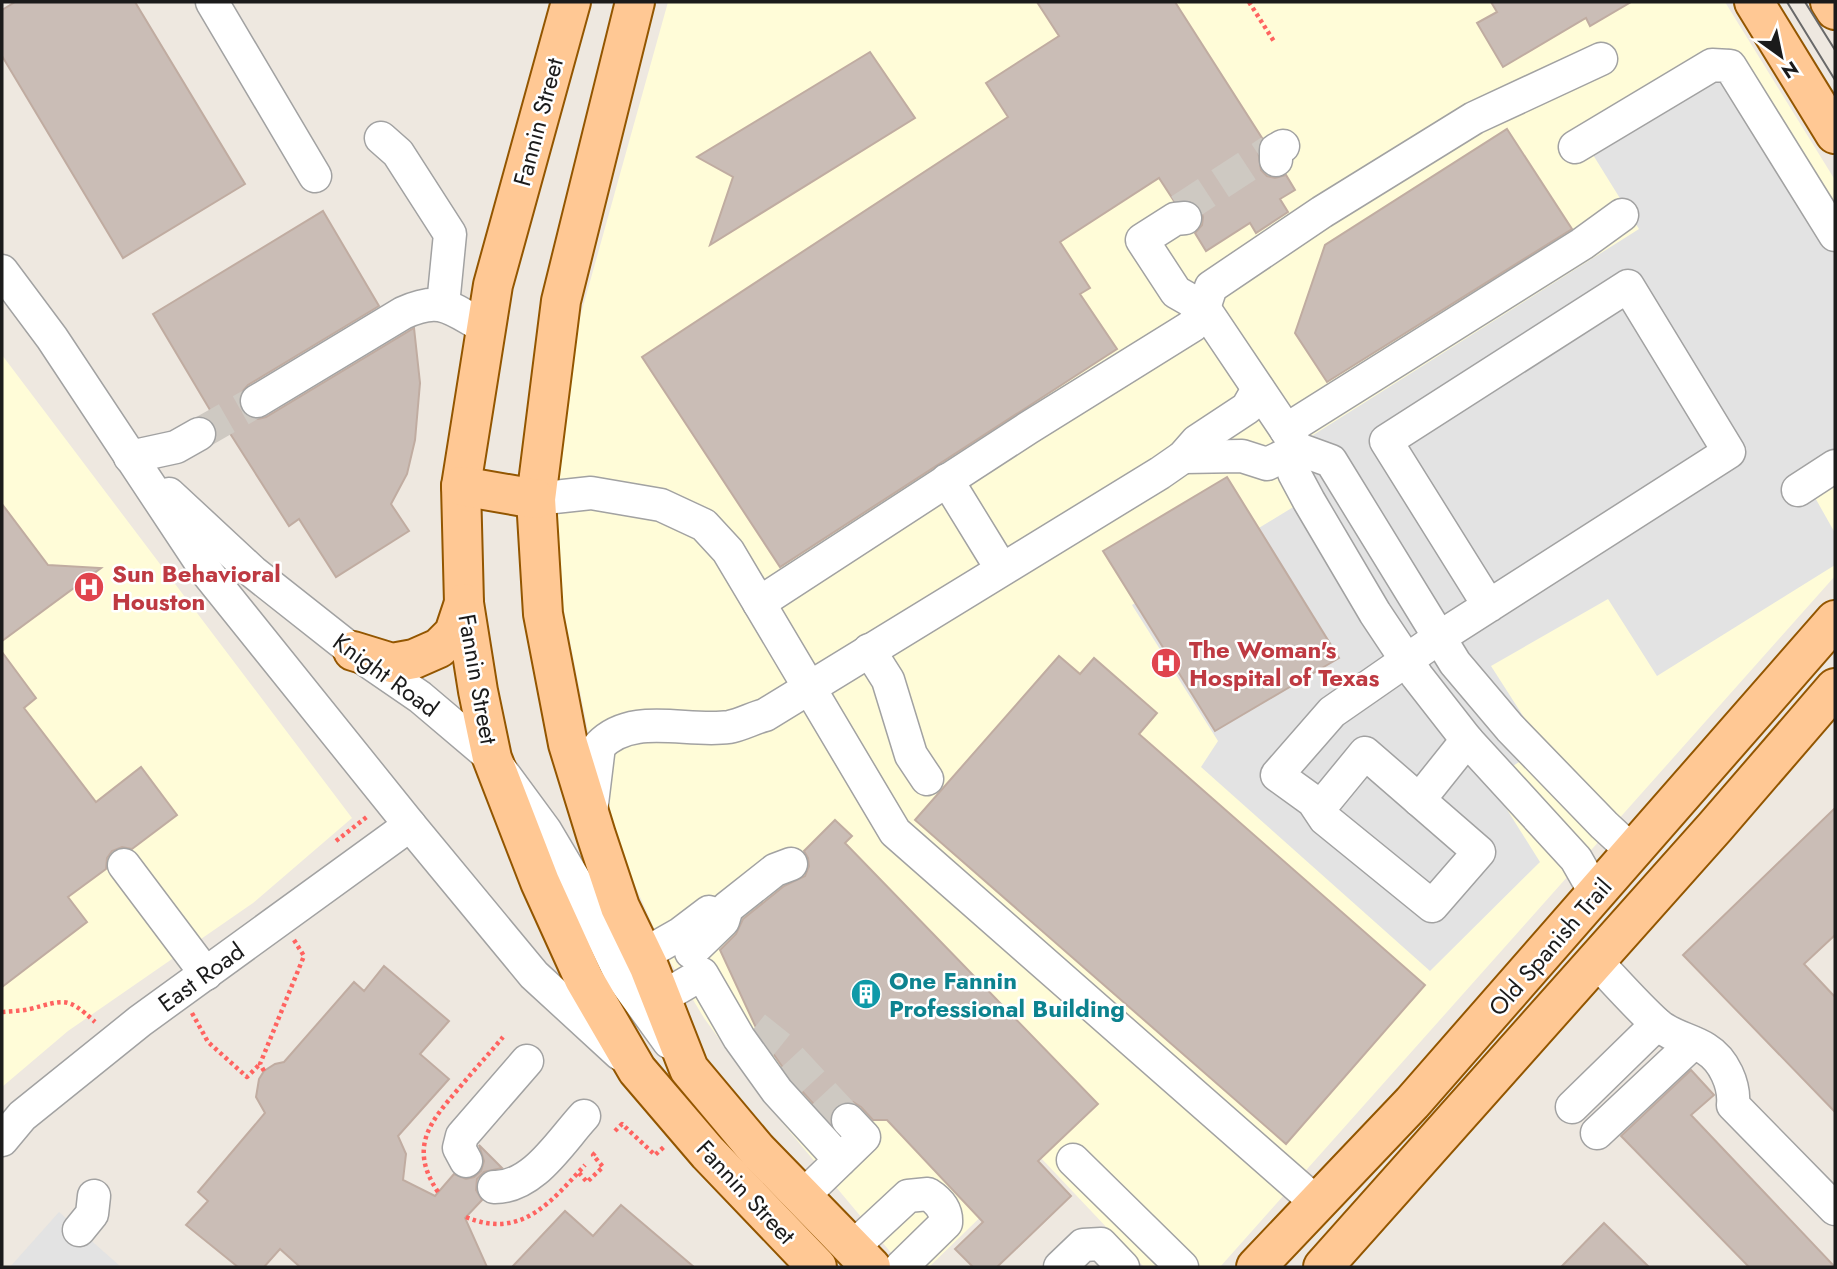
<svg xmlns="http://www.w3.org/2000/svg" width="1837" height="1269" font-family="Jost,sans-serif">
	<rect width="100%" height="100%" fill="#eee8e0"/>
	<!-- education -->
	<g fill="#fffcd8">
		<path d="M668,2h1057l110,178v396l-615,691h-76l-103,-109 -112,109h-26l-139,-166 -60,-83 -38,-63 -44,-99 -31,-110 -33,-165 -3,-105 19,-137z"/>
		<path d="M2,355l350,463 -99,85 -185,128 -66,56z"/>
	</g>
	<!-- parking -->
	<g fill="#e3e3e3">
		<path d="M1729,48l106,170v262l-22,14 22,39v32l-178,111 -49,-77 -117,67 52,81 -54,34 51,81 -110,109 -229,-204 17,-26 -86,-136 163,-99 15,-69 329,-208 -62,-100z"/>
		<path d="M59,1212l62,55h-111z"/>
	</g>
	<!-- building -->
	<g fill="#cabdb6" stroke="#c0aca1" stroke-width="2">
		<path d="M15,2h120l110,182 -122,74 -121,-202v-46z"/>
		<path d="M1037,2h138l87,136 -4,12 3,20 6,6 8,2 11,-3 9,15 -15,9 8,13 -32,21 -6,-10 -44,28 -11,-18 7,-8 1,-8 -3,-9 -8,-7h-18l-15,-23 -99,64 30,46 -10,6 37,55 -337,218 -138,-210 366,-240 -22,-34 73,-47z"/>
		<path d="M1491,2h140l-41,24 -4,-8 -83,49 -26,-44 20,-11z"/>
		<path d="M870,52l45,66 -205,127 23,-68 -36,-20z"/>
		<path d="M1507,129l65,100 -245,153 -32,-49 30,-88z"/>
		<path d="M323,211l56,95 -131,79 -7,8 -2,9 3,9 7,6 9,2 8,-2 148,-89 6,55 -5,57 -8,34 -16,30 18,27 -73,46 -37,-58 -10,7 -72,-113 -4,2 -60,-101z"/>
		<path d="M1227,477l112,181 -124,73 -112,-180z"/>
		<path d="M2,504l46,61 53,3 -99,73z"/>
		<path d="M2,652l34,46 -12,10 72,94 45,-35 36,48 -45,34 -10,-2 -10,4 -5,7 -1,11 -38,28 19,25 -85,65z"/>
		<path d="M1059,656l21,18 14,-16 63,55 -18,21 286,251 -139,159 -371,-324z"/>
		<path d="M1835,808v127l-31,29 31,33v115l-152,-157z"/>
		<path d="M835,820l17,16 -7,7 253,261 -60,57 33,35 -74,71h-24l-18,-18 28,-27 -96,-102h-14l-12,-13 -8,-5h-9l-9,5 -5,13h-2l-37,-41 -33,-47 -38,-82 16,-16 7,-15 41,-33 21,-10 4,-10 -1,-8 -4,-7z"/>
		<path d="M384,966l65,55 -29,33 29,25 -51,57 8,18 -3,26 32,16 19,-22 12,5 8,-2 7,-6 3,-10 -5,-16 23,23 -18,4 -7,7 -1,11 6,10 -17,18 22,49h-187l-20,-18 -16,18h-26l-52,-42 22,-24 -10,-9 67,-79 -9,-16 3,-18 5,-8 11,-7 9,-2 70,-80 10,9z"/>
		<path d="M1691,1070l23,25 -23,20 144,152h-86l-128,-131z"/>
		<path d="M621,1205l73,62h-182l53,-56 28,25z"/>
		<path d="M1604,1223l45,44h-88z"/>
	</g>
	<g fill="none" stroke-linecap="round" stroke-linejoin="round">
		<!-- minor-tunnel -->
		<g stroke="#cec9c2" stroke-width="32" stroke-dasharray="32 16" stroke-linecap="butt">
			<path d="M1180,210l90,-59"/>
			<path d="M199,434l58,-33"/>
			<path d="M755,1027l25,20 68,73"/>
		</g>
		<!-- minor casing -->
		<g stroke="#a2a2a2" stroke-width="35">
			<g id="minor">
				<path d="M212,2l103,174"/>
				<path d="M381,138l17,15 52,81 -7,71"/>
				<path d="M1575,147l137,-82 18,1 105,169"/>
				<path d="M1276,160v-10l7,-4"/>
				<path d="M1185,218l-10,1 -33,21 34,52 28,16 82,122 296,-186 40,-29"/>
				<path d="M2,271l50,67 157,237 201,250 124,150 86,79"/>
				<path d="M257,401l146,-88c39,-18 48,-4 83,15"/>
				<path d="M1286,430l12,19 33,12 124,202 55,65 94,97 29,27"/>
				<path d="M1298,449l-4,24 15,28 66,112 42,63 50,64 109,119 20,35"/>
				<path d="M130,457l46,-10 23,-13"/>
				<path d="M1183,457l59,-1 25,8 31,-15"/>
				<path d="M947,480l54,88"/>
				<path d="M1798,490l37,-24"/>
				<path d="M169,494l84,78 100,79 67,46 72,61 53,72 32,54 45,93 47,65"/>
				<path d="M536,499l55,-6 70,12 43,20 24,26 31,52 269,-175 164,-102 12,-18 7,-21 111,-75 152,-94 127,-59"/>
				<path d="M759,603l136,229 422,371"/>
				<path d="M869,650l19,30 23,75 16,24"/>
				<path d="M1419,800l48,-60"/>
				<path d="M1319,809l46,-56 114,99 -47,54 -107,-87 -12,-18 -36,-26 55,-63 108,-75 289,-185 -101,-166 -242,155 103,165"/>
				<path d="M591,812l8,-66c33,-35 87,-13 130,-19 12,-2 24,-9 36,-12l395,-242 23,-16 14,-16 50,-33 11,-19"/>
				<path d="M124,865l82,109"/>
				<path d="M691,952l32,-31 4,-13 48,-38 16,-6"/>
				<path d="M643,955l37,-21 29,-22"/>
				<path d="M1596,961c20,21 40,44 61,63 15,13 33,15 49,25 18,11 29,36 27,56l102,104"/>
				<path d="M661,998l41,-24 37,64 38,53 63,69"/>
				<path d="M1572,1107l85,-83"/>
				<path d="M1597,1133l96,-90"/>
				<path d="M2,1140l20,-24 118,-95 270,-196"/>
				<path d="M1073,1160l109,107"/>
				<path d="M466,1161l-7,-13 3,-12 65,-75"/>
				<path d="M494,1187c39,1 66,-45 90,-71"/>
				<path d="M802,1197l62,-60 -16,-17"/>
				<path d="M79,1230l13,-16 2,-18"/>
				<path d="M852,1248l56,-52 20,-2c11,7 19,16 18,29l-45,44"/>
				<path d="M1060,1267l23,-22 18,-1 22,23"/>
			</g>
		</g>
		<!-- major casing -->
		<g stroke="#935600" stroke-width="42">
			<g id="major">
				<path d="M571,2l-78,283 -32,201 3,117 14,88 14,67 48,124 44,97 53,91 71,83 109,114"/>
				<path d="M635,2l-74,299 -25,198 7,115 25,130 28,91 24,72 29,60 40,102 68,81 114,117"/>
				<path d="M1754,2l81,132"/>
				<path d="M1830,2l5,8"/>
				<path d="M461,486l75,13"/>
				<path d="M353,651l39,12 22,-4 25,-11 15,-15 10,-30"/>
				<path d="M1256,1267l156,-164 423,-483"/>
				<path d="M1323,1267l392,-440 120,-139"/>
			</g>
		</g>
		<!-- path -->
		<g stroke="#ff6360" stroke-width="4.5" stroke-dasharray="3.5 3.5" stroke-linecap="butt">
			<path d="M1249,2l26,41"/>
			<path d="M336,841l32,-25"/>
			<path d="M2,1012c9,-1 19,-1 28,-3 35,-9 37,-13 65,13"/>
			<path d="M192,1013l16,29 39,35 13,-13"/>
			<path d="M264,1071l-4,-7 44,-108 -10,-16"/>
			<path d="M615,1131l7,-7 33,31 10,-9"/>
			<path d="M579,1173l8,9 16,-15 -10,-12 3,-3"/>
			<path d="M438,1192c-30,-45 -8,-70 22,-105 14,-17 29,-33 43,-50"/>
			<path d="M466,1217c55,23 85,-15 119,-52"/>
		</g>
		<!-- minor -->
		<use href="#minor" stroke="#fff" stroke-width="32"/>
		<!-- major -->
		<use href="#major" stroke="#ffc894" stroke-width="38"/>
		<!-- tram -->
		<g stroke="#696969" stroke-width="2">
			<path d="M1787,2l48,78"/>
			<path d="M1805,2l30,48"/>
		</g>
	</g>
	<!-- icons -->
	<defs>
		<g id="hospital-disc" transform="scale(1.575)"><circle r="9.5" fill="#e0444e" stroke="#fff"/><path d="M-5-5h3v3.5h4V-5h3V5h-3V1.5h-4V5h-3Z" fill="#fff"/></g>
		<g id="building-disc" transform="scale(1.575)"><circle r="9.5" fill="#0f9aa8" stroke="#fff"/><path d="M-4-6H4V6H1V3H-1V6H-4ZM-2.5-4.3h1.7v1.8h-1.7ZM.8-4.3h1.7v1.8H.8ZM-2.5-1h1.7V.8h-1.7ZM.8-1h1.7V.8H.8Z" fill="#fff"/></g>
	</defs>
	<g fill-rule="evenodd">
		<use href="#hospital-disc" x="89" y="587"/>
		<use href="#hospital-disc" x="1166" y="663"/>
		<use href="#building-disc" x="866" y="994"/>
	</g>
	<g text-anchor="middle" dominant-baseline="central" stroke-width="5" stroke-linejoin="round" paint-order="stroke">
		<!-- street labels -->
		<g font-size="24" fill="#1b1b1b" stroke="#fff">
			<text transform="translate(538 122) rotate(-75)">Fannin Street</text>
			<text transform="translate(386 675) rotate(36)">Knight Road</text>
			<text transform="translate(478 679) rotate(80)">Fannin Street</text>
			<text transform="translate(1550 947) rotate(-49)">Old Spanish Trail</text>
			<text transform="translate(201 977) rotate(-36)">East Road</text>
			<text transform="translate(746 1192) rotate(47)">Fannin Street</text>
		</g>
		<!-- health labels -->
		<g font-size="24" font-weight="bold" fill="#be3a42" stroke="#fff" text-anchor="start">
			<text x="112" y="573">Sun Behavioral<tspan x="112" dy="28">Houston</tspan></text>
			<text x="1189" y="649">The Woman's<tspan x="1189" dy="28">Hospital of Texas</tspan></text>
		</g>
		<!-- culture labels -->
		<g font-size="24" font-weight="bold" fill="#0d838f" stroke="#fff" text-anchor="start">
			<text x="889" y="980">One Fannin<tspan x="889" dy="28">Professional Building</tspan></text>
		</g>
	</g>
	<!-- border -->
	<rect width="1837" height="1269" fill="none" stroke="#1b1b1b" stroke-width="7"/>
	<!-- north arrow -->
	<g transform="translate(1781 56) rotate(147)" stroke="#ffffff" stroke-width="5" paint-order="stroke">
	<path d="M0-5L12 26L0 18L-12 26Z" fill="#1b1b1b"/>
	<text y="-10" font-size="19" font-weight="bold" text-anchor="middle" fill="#1b1b1b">N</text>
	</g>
</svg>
